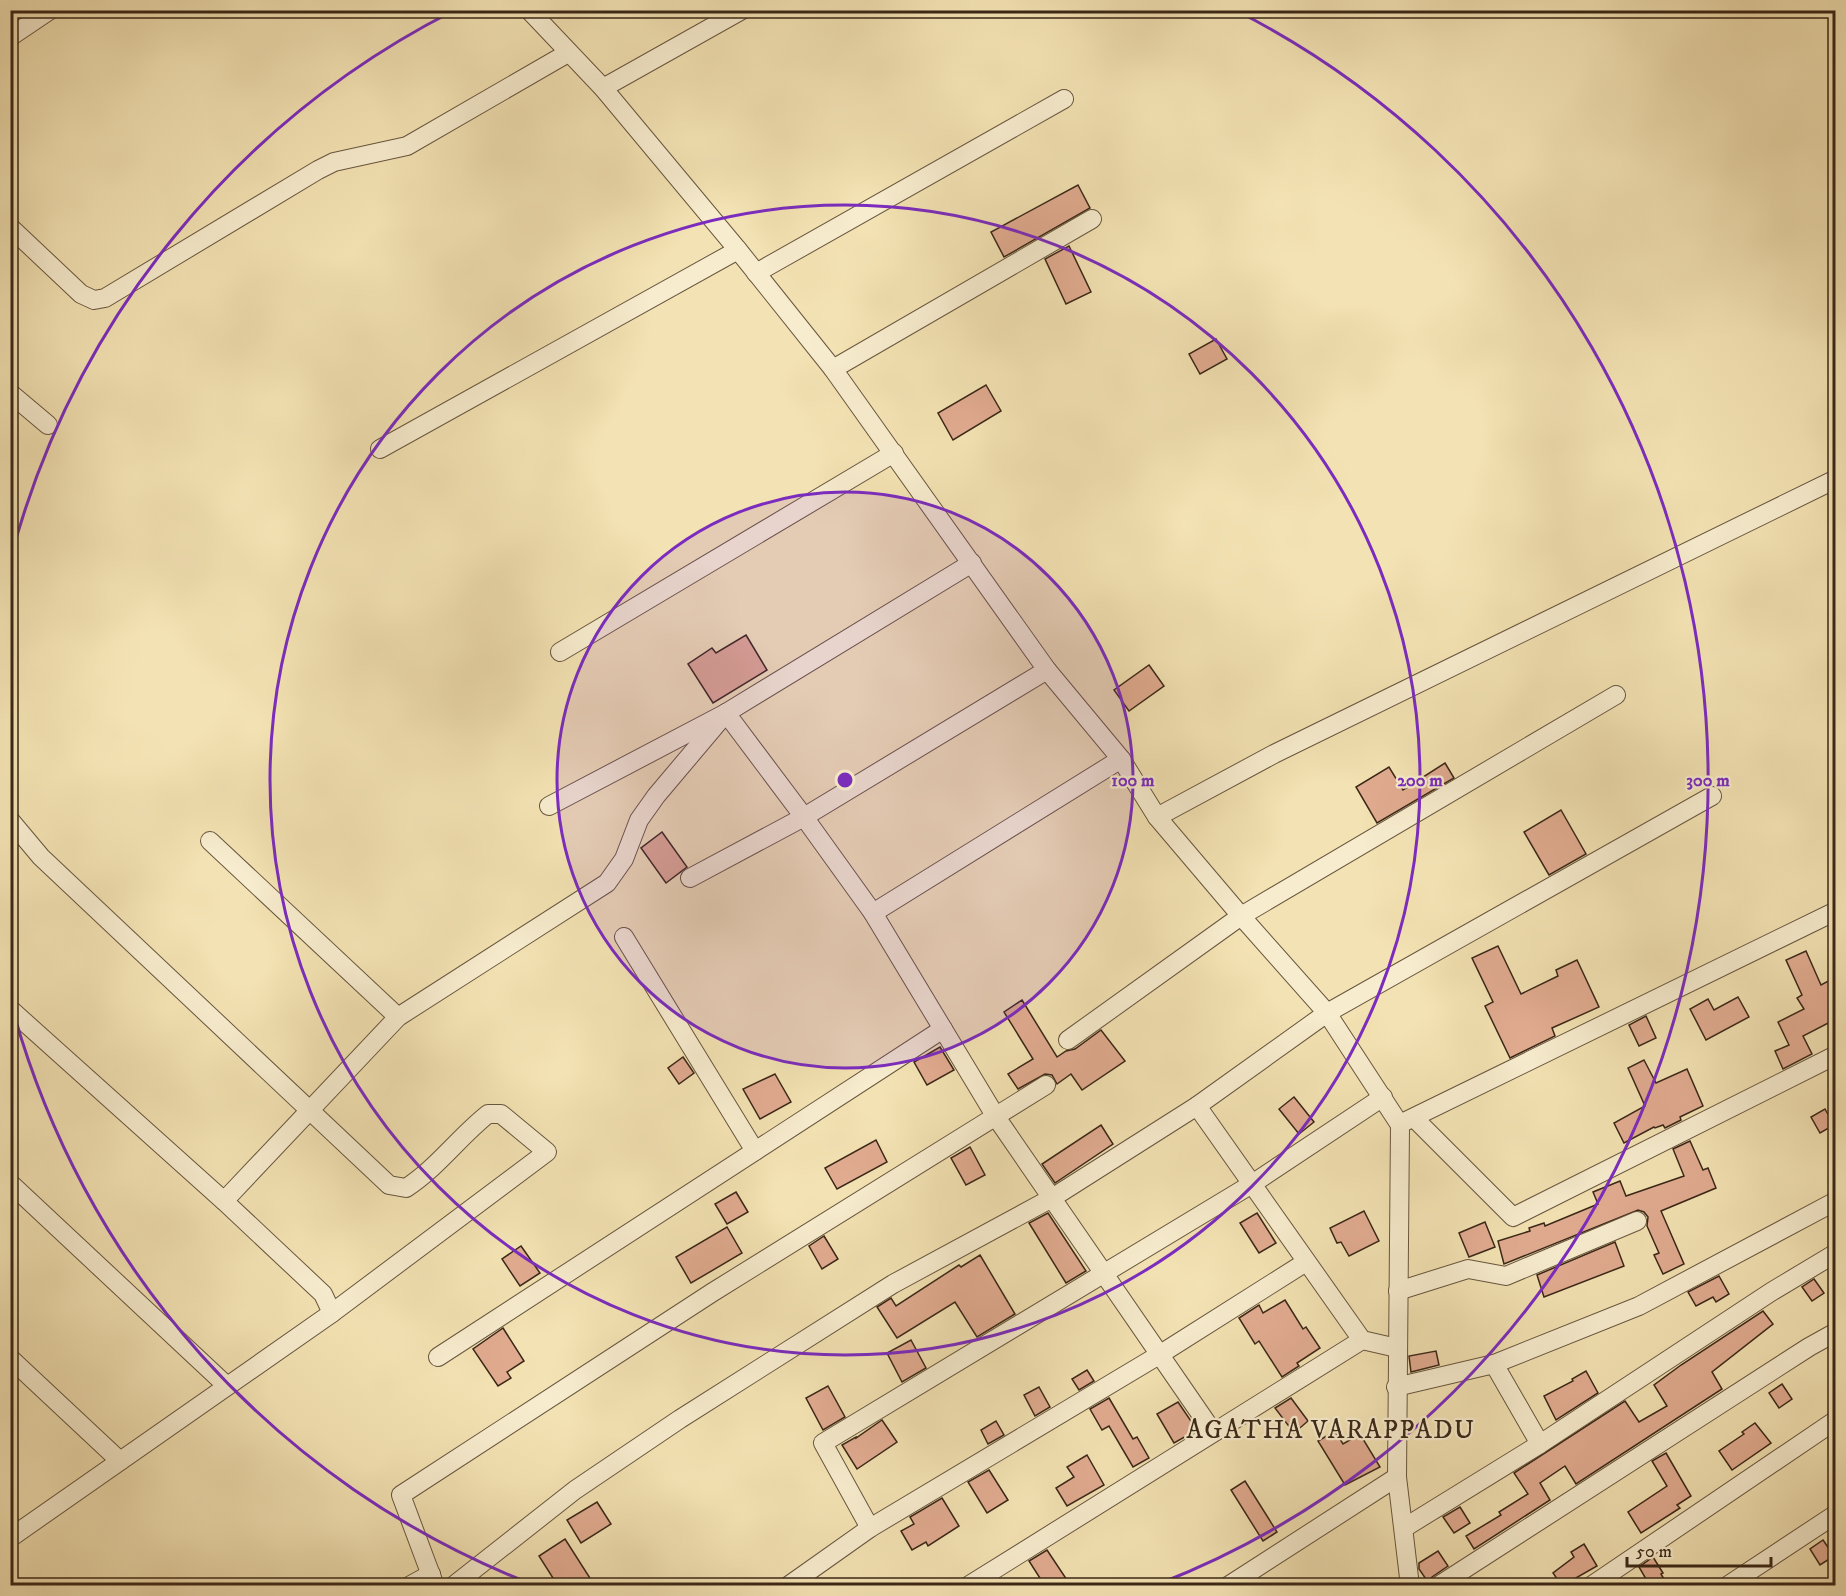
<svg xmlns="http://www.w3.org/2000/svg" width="1846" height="1596" font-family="'IM FELL DW Pica',serif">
	<rect width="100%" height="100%" fill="#f3e2b3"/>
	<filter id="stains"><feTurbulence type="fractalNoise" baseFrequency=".00333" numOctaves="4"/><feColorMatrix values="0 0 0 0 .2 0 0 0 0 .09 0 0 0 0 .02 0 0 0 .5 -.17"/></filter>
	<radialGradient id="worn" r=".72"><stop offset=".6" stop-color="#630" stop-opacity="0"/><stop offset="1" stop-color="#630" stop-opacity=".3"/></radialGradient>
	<!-- building -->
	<g fill="#e1ab90" stroke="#3a2717" stroke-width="1.5">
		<path d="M1078,185l12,23 -86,49 -13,-25z"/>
		<path d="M1069,246l22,46 -25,12 -21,-45z"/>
		<path d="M1216,339l11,20 -27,15 -11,-20z"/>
		<path d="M986,385l15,26 -48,29 -15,-27z"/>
		<path d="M746,635l21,35 -54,33 -25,-39 24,-16 4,5z"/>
		<path d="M1149,665l15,21 -35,25 -15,-21z"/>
		<path d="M1445,763l9,15 -77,45 -21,-36 33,-20 14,23z"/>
		<path d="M1561,810l25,44 -37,21 -25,-43z"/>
		<path d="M662,832l25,35 -21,16 -25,-35z"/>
		<path d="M1498,946l23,48 37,-18 -2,-6 21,-10 22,47 -47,21 3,8 -45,22 -25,-52 8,-4 -21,-44z"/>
		<path d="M1806,951l15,34 15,-8v42l-33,17 9,18 -29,15 -8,-18 14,-6 -11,-23 26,-13 -7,-11 5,-3 -16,-35z"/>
		<path d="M1738,997l11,20 -43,23 -16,-31 18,-10 6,11z"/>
		<path d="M1022,1000l35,57 9,-6 9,-2 26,-19 24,31 -43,29 -11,-16 -14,10 -5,-9 -7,-1 -27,15 -10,-15 25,-15 -29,-47z"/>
		<path d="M1646,1016l10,22 -17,8 -10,-21z"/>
		<path d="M940,1047l14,23 -27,15 -13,-23z"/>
		<path d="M683,1057l11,16 -15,11 -11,-16z"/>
		<path d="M1644,1060l12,23 31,-14 16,37 -23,11 1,3 -16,8 -2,-3 -8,3 -1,-1 -30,16 -10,-20 31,-17 -17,-38z"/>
		<path d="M775,1074l16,28 -31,17 -17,-30z"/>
		<path d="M1294,1097l20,25 -15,12 -20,-25z"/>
		<path d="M1825,1109l9,16 -14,8 -9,-16z"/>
		<path d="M1101,1125l12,19 -58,39 -13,-19z"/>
		<path d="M876,1140l11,22 -50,27 -12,-21z"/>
		<path d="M1690,1141l13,29 5,-2 8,20 -55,23 23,53 -21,10 -9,-19 5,-2 -12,-27 1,-9 -4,-5 -6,-2 -134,54 -6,-23 32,-10 -1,-3 15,-5 1,3 53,-22 -5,-12 27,-11 6,15 58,-20 -11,-27z"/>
		<path d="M970,1147l15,28 -19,10 -15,-27z"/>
		<path d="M736,1192l12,20 -21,12 -12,-20z"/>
		<path d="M1364,1211l15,30 -30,15 -8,-14 -4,1 -7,-15z"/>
		<path d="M1048,1213l38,58 -20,12 -37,-60z"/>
		<path d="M1257,1213l19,30 -17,10 -19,-30z"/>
		<path d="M1485,1222l10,25 -26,10 -10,-24z"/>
		<path d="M727,1227l15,26 -51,30 -15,-26z"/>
		<path d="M824,1236l14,23 -16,10 -13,-23z"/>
		<path d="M1615,1242l9,24 -80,31 -7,-22z"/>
		<path d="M521,1246l19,27 -20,13 -18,-27z"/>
		<path d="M980,1255l35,59 -38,23 -22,-35 -58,36 -20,-31 14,-9 5,8 63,-41 2,2z"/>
		<path d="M1719,1276l10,18 -13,8 -3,-5 -17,9 -8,-14z"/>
		<path d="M1814,1279l10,14 -12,8 -10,-14z"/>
		<path d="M1285,1300l18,29 3,-2 14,21 -23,15 2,3 -17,11 -23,-36 -4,3 -16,-26 20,-13 4,8z"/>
		<path d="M1763,1311l10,13 -61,48 10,17 -146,95 -11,-18 -25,17 10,17 -76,49 -8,-13 35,-21 -2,-3 29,-18 -14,-21 111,-72 14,21 28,-16 -13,-21 27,-20z"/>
		<path d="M503,1328l21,33 -17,11 4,6 -13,8 -25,-37z"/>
		<path d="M911,1340l15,28 -24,14 -15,-29z"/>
		<path d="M1436,1351l3,14 -28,7 -2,-16z"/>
		<path d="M1087,1370l7,11 -15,9 -7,-11z"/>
		<path d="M1586,1371l12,22 -42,27 -12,-24 29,-15 -1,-2z"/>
		<path d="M1782,1384l10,15 -13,9 -10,-15z"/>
		<path d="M828,1386l17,31 -22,13 -17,-32z"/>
		<path d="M1039,1387l11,20 -15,9 -11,-21z"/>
		<path d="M1109,1398l24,41 4,-2 12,21 -16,9 -24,-41 -7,4 -12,-21z"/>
		<path d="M1291,1398l17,23 -14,12 -19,-25z"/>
		<path d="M1178,1402l19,28 -23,13 -17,-29z"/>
		<path d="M882,1420l15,22 -40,27 -15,-24 14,-8v1z"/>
		<path d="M996,1421l8,14 -16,9 -7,-14z"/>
		<path d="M1755,1423l16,20 -39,27 -13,-19 25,-17 -2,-2z"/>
		<path d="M1335,1431l8,13 17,-10 20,33 -35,18 -27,-44z"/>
		<path d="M1666,1453l25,43 -14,9 3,3 -39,25 -13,-21 39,-26 -15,-25z"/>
		<path d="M1087,1455l17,30 -37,21 -11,-18 18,-11 -7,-10z"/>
		<path d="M989,1470l19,30 -21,13 -19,-31z"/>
		<path d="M1245,1481l32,51 -14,9 -32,-51z"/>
		<path d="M942,1498l17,28 -31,20 -2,-4 -14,8 -11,-19 13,-7 -4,-7z"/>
		<path d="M597,1502l14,22 -30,19 -14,-23z"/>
		<path d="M1460,1507l10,16 -16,10 -11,-16z"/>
		<path d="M565,1539l30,47h-37l-19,-30z"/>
		<path d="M1823,1540l11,16 -14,9 -10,-16z"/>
		<path d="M1584,1544l13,22 -35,20 -9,-13 21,-16 -3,-5z"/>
		<path d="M1047,1550l24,36h-26l-16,-25z"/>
		<path d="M1438,1551l10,15 -16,11 -4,5 -9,-13v-6z"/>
		<path d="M1653,1557l10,16 -2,1 7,12h-18l-11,-19z"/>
	</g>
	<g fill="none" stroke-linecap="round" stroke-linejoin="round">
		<!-- minor casing -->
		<g stroke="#68563e" stroke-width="20">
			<g id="minor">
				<path d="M529,10l74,78 135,162 95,119 214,301 74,89 36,58 84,99 86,97 73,112 -3,352 13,109"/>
				<path d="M10,37l40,-27"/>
				<path d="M603,88l139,-78"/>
				<path d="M10,227l71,67 13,6 11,-2 213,-128 16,-8 73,-16 161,-93"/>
				<path d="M756,273l308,-174"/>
				<path d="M833,369l259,-150"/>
				<path d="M10,393l38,32"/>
				<path d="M380,449l358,-199"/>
				<path d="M560,652l334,-199"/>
				<path d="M726,713l78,104 69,96 123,204 217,315"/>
				<path d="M549,806l177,-93 246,-150"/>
				<path d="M1157,817l117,-63 562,-275"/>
				<path d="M10,820l31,37 348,328 17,3c31,-20 53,-51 82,-74h13l46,38 -215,161"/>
				<path d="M210,841l188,176"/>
				<path d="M690,878l114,-61 243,-147"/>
				<path d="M873,913l248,-154"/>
				<path d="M624,937l131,214"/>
				<path d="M10,1009l214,192 99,93 9,19 -322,225"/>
				<path d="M1068,1040l173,-124 375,-221"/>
				<path d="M1197,1106l165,234 35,8"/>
				<path d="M1414,1118l99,99 323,-162"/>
				<path d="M1404,1122l432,-211"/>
				<path d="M10,1183l217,203"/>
				<path d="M224,1201l174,-184 209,-134 17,-24 15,-39 17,-24 70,-83"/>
				<path d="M1398,1291l70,-22 38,7 131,-55"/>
				<path d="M438,1357l505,-328"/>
				<path d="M10,1358l110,103"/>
				<path d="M1494,1364l46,80"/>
				<path d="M1396,1387l98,-23 145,-58 197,-105"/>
				<path d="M870,1528l-47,-85 429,-259 131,-87"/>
				<path d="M1404,1528l136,-84 231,-152 65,-39"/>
				<path d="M409,1586l22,-12"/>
				<path d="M435,1586l-34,-91 312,-203 333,-207"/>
				<path d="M453,1586l122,-96 105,-71 213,-135 159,-86 145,-92 130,-93 385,-217"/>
				<path d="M788,1586l82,-58 289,-173 147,-93"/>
				<path d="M968,1586l394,-246"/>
				<path d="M1228,1586l169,-109"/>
				<path d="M1438,1586l371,-239 27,-15"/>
				<path d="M1591,1586l245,-166"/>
				<path d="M1727,1586l109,-72"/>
			</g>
		</g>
		<!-- minor -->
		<use href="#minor" stroke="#f7ecce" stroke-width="18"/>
	</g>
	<!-- distance rings -->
	<circle cx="845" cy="780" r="288" fill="#7b2cbf" fill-opacity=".12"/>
	<g fill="none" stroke="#7b2cbf" stroke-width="3">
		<circle cx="845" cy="780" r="288"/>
		<circle cx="845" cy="780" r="575"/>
		<path d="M529 1583A863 863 0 0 1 11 1003M11 557A863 863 0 0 1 453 11M1237 11A863 863 0 0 1 1161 1583"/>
	</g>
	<g text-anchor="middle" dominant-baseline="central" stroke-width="4.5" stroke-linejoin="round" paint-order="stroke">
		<!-- neighbourhood labels -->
		<g font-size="26" letter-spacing="1.5" fill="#3a2717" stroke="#f7ecce">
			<text x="1331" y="1430">AGATHA VARAPPADU</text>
		</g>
	</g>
	<circle cx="845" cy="780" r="9" fill="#7b2cbf" stroke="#f7ecce" stroke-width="3"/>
	<g font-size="18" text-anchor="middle" font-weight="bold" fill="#7b2cbf" stroke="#f7ecce" stroke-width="4.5" stroke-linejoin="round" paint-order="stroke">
		<text x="1133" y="786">100 m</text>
		<text x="1420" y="786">200 m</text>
		<text x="1708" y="786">300 m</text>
	</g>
	<!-- margin -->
	<rect width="1846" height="1596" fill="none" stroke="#f3e2b3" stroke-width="36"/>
	<rect x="12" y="12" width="1822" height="1572" fill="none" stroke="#3a2717" stroke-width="3"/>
	<rect x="18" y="18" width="1810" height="1560" fill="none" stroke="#3a2717" stroke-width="1.5"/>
	<!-- scale -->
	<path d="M1627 1557v9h144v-9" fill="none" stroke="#3a2717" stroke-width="3"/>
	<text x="1636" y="1557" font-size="18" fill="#3a2717" stroke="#f7ecce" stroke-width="4.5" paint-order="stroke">50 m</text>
	<rect width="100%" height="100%" filter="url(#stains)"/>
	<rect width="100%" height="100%" fill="url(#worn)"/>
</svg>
